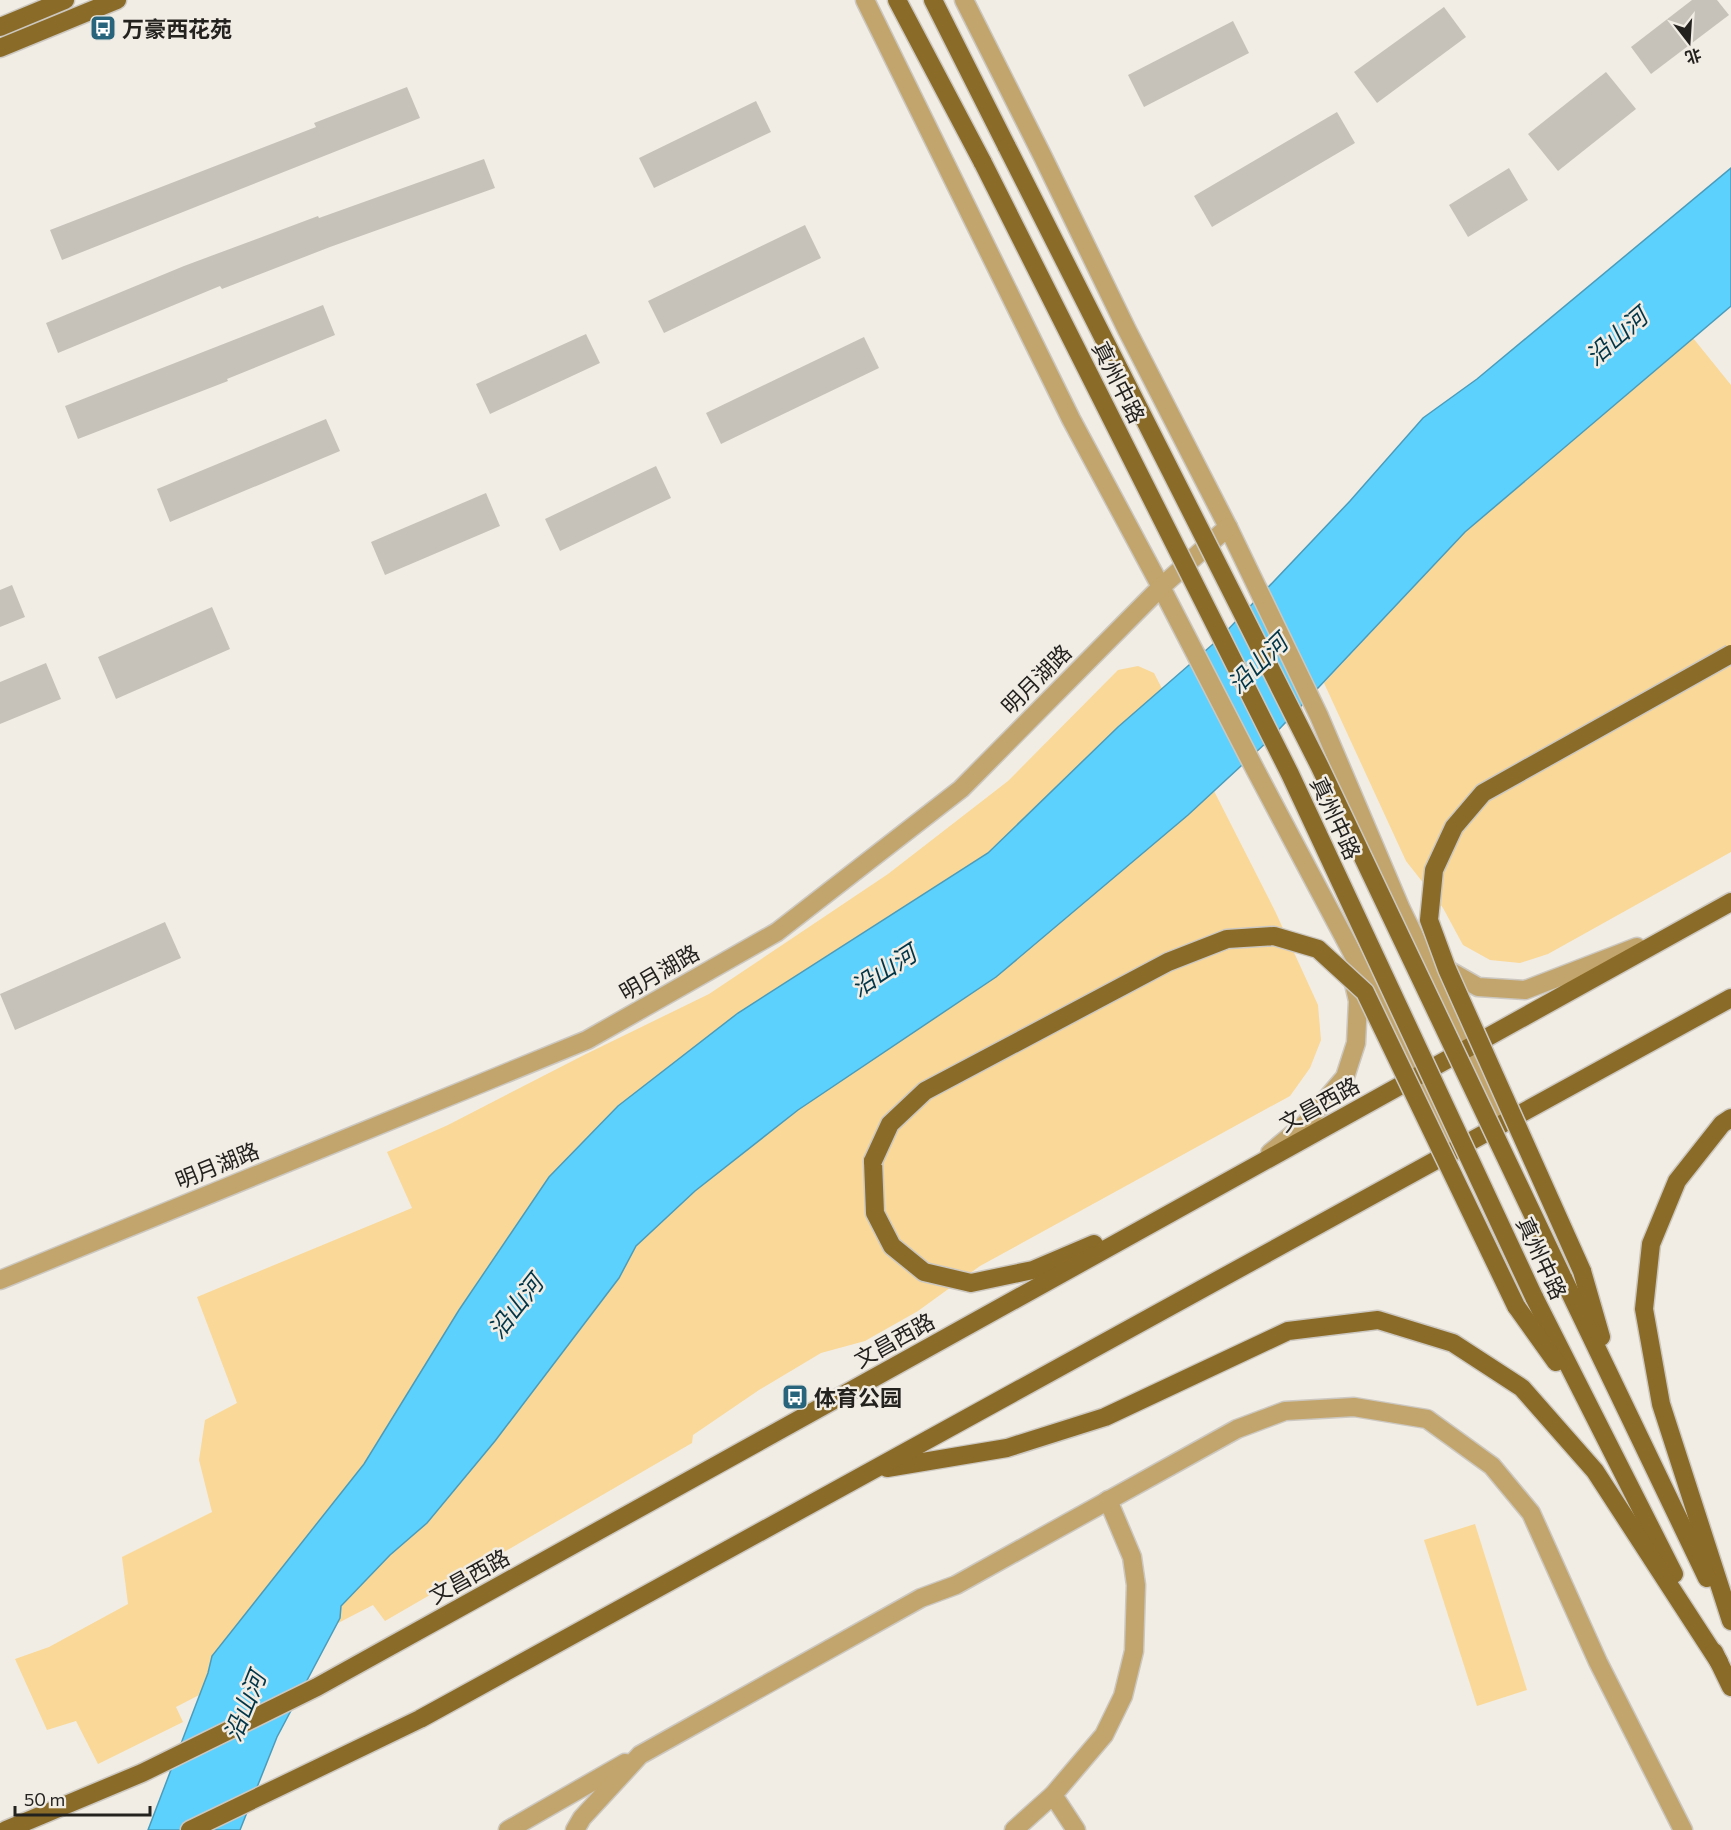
<svg xmlns="http://www.w3.org/2000/svg" width="1731" height="1830" font-family="Commissioner,'Noto Sans SC',sans-serif">
	<rect width="100%" height="100%" fill="#f1ede5"/>
	<!-- green -->
	<g fill="#fad897">
		<path d="M1693,338l38,47v467l-183,102 -28,9 -30,-3 -27,-15 -20,-37 -37,-47 -82,-178 141,-151z"/>
		<path d="M1138,666l16,7 121,238 43,94 3,35 -11,28 -20,28 -310,170 -62,45 -53,30 -44,12 -62,37 -66,45 -1,8 -307,178 -12,-16 -197,102 7,15 -85,42 -22,-43 -29,9 -32,-71 34,-12 79,-43 -6,-47 90,-45 -13,-52 6,-40 32,-17 -40,-106 215,-89 -25,-56 61,-27 136,-70 125,-61 179,-120 120,-93 110,-111z"/>
		<path d="M1475,1524l52,166 -50,16 -53,-166z"/>
	</g>
	<!-- water -->
	<path fill="#5cd1fe" stroke="#4b9cbb" stroke-width="1.5" d="M1731,168v138l-266,226 -197,209 -80,74 -192,162 -198,133 -103,81 -59,55 -17,32 -124,163 -68,82 -37,32 -49,51 -1,12 -63,119 -37,93h-92l60,-157 4,-17 152,-192 95,-154 90,-133 69,-71 120,-93 250,-160 130,-126 102,-89 130,-137 73,-83 54,-39z"/>
	<!-- building -->
	<g fill="#c6c2ba">
		<path d="M1692,0h25l12,15 -78,59 -20,-27z"/>
		<path d="M1444,7l22,30 -89,66 -23,-31z"/>
		<path d="M1233,21l16,32 -105,54 -16,-32z"/>
		<path d="M1606,72l30,37 -78,62 -30,-37z"/>
		<path d="M407,87l13,31 -358,142 -12,-30 266,-103 -2,-4z"/>
		<path d="M756,101l15,31 -117,56 -15,-30z"/>
		<path d="M1337,112l18,31 -143,84 -18,-31z"/>
		<path d="M484,159l11,29 -165,59 -108,42 -2,-3 -162,67 -12,-30 138,-57 134,-50 1,2z"/>
		<path d="M1509,168l19,32 -60,37 -19,-32z"/>
		<path d="M805,225l16,33 -157,75 -16,-32z"/>
		<path d="M323,305l12,30 -108,44 1,2 -150,58 -13,-33z"/>
		<path d="M586,334l14,29 -110,51 -14,-30z"/>
		<path d="M864,337l15,31 -158,76 -15,-31z"/>
		<path d="M326,419l14,32 -170,71 -13,-33z"/>
		<path d="M656,466l15,32 -111,53 -15,-32z"/>
		<path d="M486,493l14,33 -115,49 -14,-33z"/>
		<path d="M12,585l13,32 -25,10v-37z"/>
		<path d="M212,607l18,42 -114,50 -18,-42z"/>
		<path d="M46,663l15,36 -61,25v-42z"/>
		<path d="M165,922l16,36 -166,72 -15,-36z"/>
	</g>
	<g fill="none" stroke-linecap="round" stroke-linejoin="round">
		<!-- minor casing -->
		<g stroke="#ccc8c1" stroke-width="21">
			<g id="minor">
				<path d="M865,0l206,419 90,168 95,184 162,306 37,74"/>
				<path d="M964,0l79,157 84,173 101,197 91,189 82,193 68,140 33,75"/>
				<path d="M1441,966l37,21 47,3 112,-43"/>
				<path d="M1270,1153l35,-29 40,-47 11,-34 2,-42 -6,-26"/>
				<path d="M0,1280l587,-240 190,-108 184,-143 200,-202 67,-60"/>
				<path d="M1053,1795l23,35"/>
				<path d="M508,1830l117,-67"/>
				<path d="M575,1830l7,-12 58,-63 281,-157 35,-13 281,-156 48,-18 69,-4 73,12 65,47 39,47 67,149 85,168"/>
				<path d="M1014,1830l39,-35 51,-60 19,-39 11,-45 2,-66 -4,-28 -24,-57"/>
			</g>
		</g>
		<!-- major casing -->
		<g stroke="#ccc8c1" stroke-width="21">
			<g id="major">
				<path d="M897,0l86,163"/>
				<path d="M933,0l74,147"/>
				<path d="M0,27l65,-27"/>
				<path d="M0,48l117,-48"/>
				<path d="M1731,1118l-9,6 -45,57 -26,63 -7,65 17,95 70,217"/>
				<path d="M873,1161l2,52 17,33 32,26 47,11 62,-13 61,-26"/>
				<path d="M1582,1271l19,66"/>
				<path d="M1563,1278l144,300"/>
				<path d="M1534,1297l140,277"/>
				<path d="M1516,1306l40,56"/>
				<path d="M887,1468l120,-20 98,-31 183,-86 90,-11 75,23 69,45 73,83 124,191"/>
				<path d="M1714,1652l17,35"/>
				<path d="M6,1830l136,-57 175,-86 1414,-785"/>
				<path d="M190,1830l230,-111 1311,-721"/>
			</g>
		</g>
		<!-- minor -->
		<use href="#minor" stroke="#c2a56c" stroke-width="18"/>
		<!-- major -->
		<use href="#major" stroke="#8b6b28" stroke-width="18"/>
		<!-- major-bridge casing -->
		<g stroke="#ccc8c1" stroke-width="21" stroke-linecap="butt">
			<g id="major-bridge">
				<path d="M1007,147l312,618 244,513"/>
				<path d="M983,163l307,611 244,523"/>
				<path d="M873,1161l17,-37 35,-33 243,-129 59,-23 47,-3 44,13 47,43 151,314"/>
				<path d="M1582,1271l-135,-302 -18,-49 5,-50 20,-43 29,-34 248,-139"/>
			</g>
		</g>
		<!-- major-bridge -->
		<use href="#major-bridge" stroke="#8b6b28" stroke-width="18"/>
	</g>
	<!-- icons -->
	<defs>
		<g id="bus-square" transform="scale(1.35)"><rect x="-9" y="-9" width="18" height="18" rx="4" fill="#28657c" stroke="#f1ede5"/><path d="M-5-6H5V4H4V6H2V4H-2V6H-4V4H-5ZM-3.5-4V0h7V-4ZM-3.5 1.2v1.5H-2V1.2ZM2 1.2v1.5H3.5V1.2Z" fill="#fff"/></g>
	</defs>
	<g fill-rule="evenodd">
		<use href="#bus-square" x="103" y="28"/>
		<use href="#bus-square" x="795" y="1397"/>
	</g>
	<g text-anchor="middle" dominant-baseline="central" stroke-width="5" stroke-linejoin="round" paint-order="stroke">
		<!-- poi labels -->
		<g font-size="22" font-weight="bold" fill="#24221f" stroke="#f1ede5" text-anchor="start">
			<text x="122" y="28">万豪西花苑</text>
			<text x="814" y="1397">体育公园</text>
		</g>
		<!-- street labels -->
		<g font-size="22" fill="#24221f" stroke="#f1ede5">
			<text transform="translate(1119 382) rotate(63)">真州中路</text>
			<text transform="translate(1036 679) rotate(-45)">明月湖路</text>
			<text transform="translate(1336 818) rotate(65)">真州中路</text>
			<text transform="translate(659 972) rotate(-30)">明月湖路</text>
			<text transform="translate(1319 1104) rotate(-29)">文昌西路</text>
			<text transform="translate(217 1165) rotate(-22)">明月湖路</text>
			<text transform="translate(1542 1258) rotate(65)">真州中路</text>
			<text transform="translate(894 1340) rotate(-29)">文昌西路</text>
			<text transform="translate(469 1576) rotate(-29)">文昌西路</text>
		</g>
		<!-- water labels -->
		<g font-size="24" font-style="italic" fill="#003547" stroke="#f1ede5">
			<text transform="translate(1616 336) rotate(-41)">沿山河</text>
			<text transform="translate(1257 663) rotate(-44)">沿山河</text>
			<text transform="translate(883 970) rotate(-33)">沿山河</text>
			<text transform="translate(515 1306) rotate(-52)">沿山河</text>
			<text transform="translate(244 1706) rotate(-68)">沿山河</text>
		</g>
	</g>
	<!-- north arrow -->
	<g transform="translate(1689 42) rotate(163)" stroke="#f1ede5" stroke-width="4.5" paint-order="stroke">
	<path d="M0-4.5L10 22L0 15L-10 22Z" fill="#24221f"/>
	<text y="-9" font-size="16" font-weight="bold" text-anchor="middle" fill="#24221f">北</text>
	</g>
	<!-- scale -->
	<path d="M15 1806v9h135v-9" fill="none" stroke="#24221f" stroke-width="3"/>
	<text x="24" y="1806" font-size="18" fill="#24221f" stroke="#f1ede5" stroke-width="4.5" paint-order="stroke">50 m</text>
</svg>
